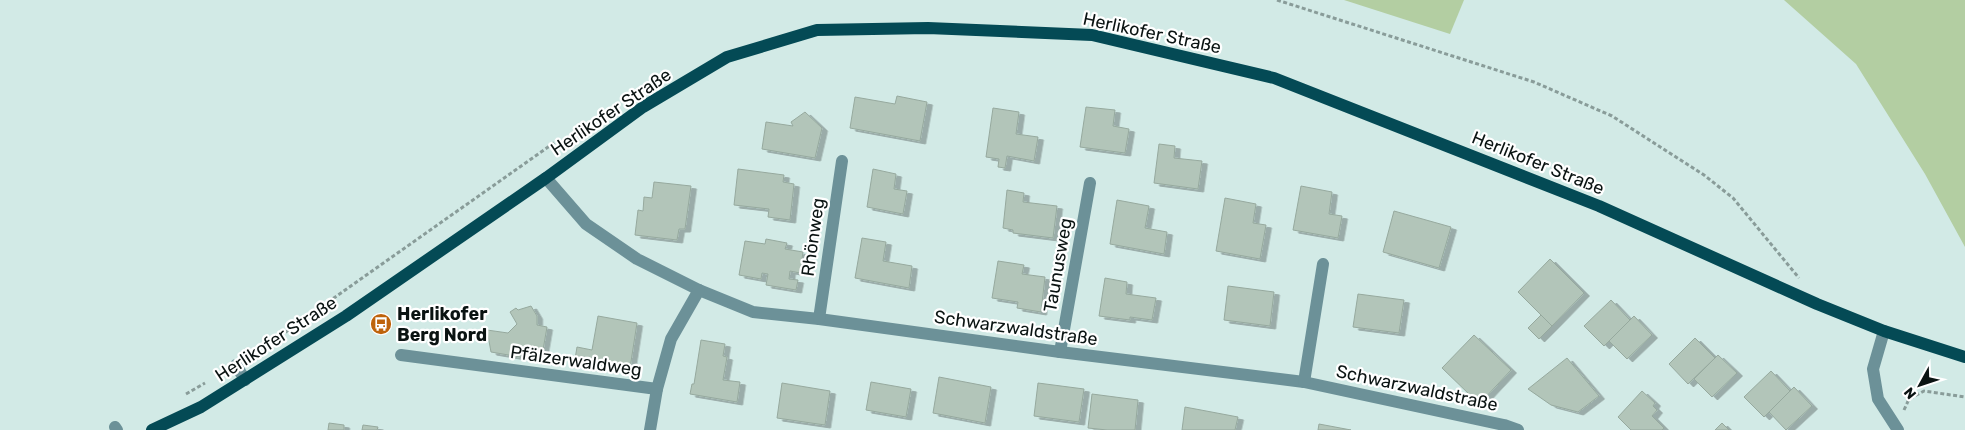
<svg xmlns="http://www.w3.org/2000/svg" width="1965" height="430" font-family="Rubik,sans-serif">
	<defs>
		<filter id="shadow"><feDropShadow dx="5.5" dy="3" stdDeviation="0" flood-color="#0004"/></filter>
	</defs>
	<rect width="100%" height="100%" fill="#d2eae6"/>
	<!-- green -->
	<g fill="#b3cea2">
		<path d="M1344,0h120l-14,34z"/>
		<path d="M1784,0h181v247l-40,-73 -69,-110z"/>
	</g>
	<!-- building -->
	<g fill="#b2c5b9" stroke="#96a99e" filter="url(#shadow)">
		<path d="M897,96l30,6 -7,39 -70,-13 5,-31 40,7z"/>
		<path d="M1086,107l29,3 -2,16 16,3 -4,24 -45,-6z"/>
		<path d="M993,108l26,4 -3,22 22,3 -4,24 -27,-5 -2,12 -7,-1 1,-8 -13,-2z"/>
		<path d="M805,112l17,16 -7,30 -53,-9 4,-27 27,4 -2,-4z"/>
		<path d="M1159,144l16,2 -1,12 28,3 -4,28 -44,-6z"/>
		<path d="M738,169l46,6 -1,7 11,2 -4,36 -22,-3 1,-8 -35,-4z"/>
		<path d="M873,169l23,5 -2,15 13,2 -4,23 -36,-7z"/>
		<path d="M654,182l37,4 -6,43h-6l-2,11 -42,-5 3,-25 5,1 1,-14 8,1z"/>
		<path d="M1301,186l31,6 -3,22 13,2 -4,22 -45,-8z"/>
		<path d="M1007,190l17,3 -1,9 34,4 -4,32 -40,-5v-3l-10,-2z"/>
		<path d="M1225,198l31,6 -3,19 13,2 -6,34 -44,-8z"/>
		<path d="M1117,200l32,6 -4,22 22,4 -3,22 -54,-10z"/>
		<path d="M1394,211l57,16 -12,41 -56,-16z"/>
		<path d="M862,238l24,4 -3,19 29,5 -3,22 -54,-10z"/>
		<path d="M766,239l21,4 -2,6 18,3 -3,21 -10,-2 -1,8 9,1 -2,10 -30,-5 2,-11 -6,-1 -1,6 -22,-4 6,-34 20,3z"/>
		<path d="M1550,259l34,34 -32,33 -34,-34z"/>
		<path d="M998,261l26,4 -2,9 23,3 -4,35 -24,-4 1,-6 -26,-4z"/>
		<path d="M1105,278l22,4 -1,12 30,4 -4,22 -22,-3v3l-31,-4z"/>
		<path d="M1228,286l46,6 -4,34 -46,-6z"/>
		<path d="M1358,294l46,6 -5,33 -46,-6z"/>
		<path d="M1611,300l19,20 -26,26 -20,-20z"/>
		<path d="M531,306l6,10v9l10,2 -4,23 -12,-2 -3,3 -7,-1 -1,7 -29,-5 -4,-22 21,3 9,-9 -7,-12 6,-4 2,2z"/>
		<path d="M1541,315l11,11 -13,13 -11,-11z"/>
		<path d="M598,316l39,7 -7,45 -55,-9 2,-12 15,3z"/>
		<path d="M1634,316l18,19 -25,24 -18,-18z"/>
		<path d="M1474,335l37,35 -28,30 -12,-4 -29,-28z"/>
		<path d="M1695,338l20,20 -27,26 -19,-20z"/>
		<path d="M701,340l24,4 -2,12 4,1 -4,23 17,2 -3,20 -47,-8 2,-10h2z"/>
		<path d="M1718,355l19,18 -25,24 -18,-18z"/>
		<path d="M1567,358l32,38 -21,16 -27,-7 -23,-16z"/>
		<path d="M1771,371l19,20 -26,26 -20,-20z"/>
		<path d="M939,377l52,10 -6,36 -52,-10z"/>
		<path d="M871,382l40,7 -5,28 -40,-7z"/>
		<path d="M782,383l48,8 -5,34 -48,-7z"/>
		<path d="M1038,383l46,6 -5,33 -45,-6z"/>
		<path d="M1794,387l18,19 -26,24 -17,-18z"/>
		<path d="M1642,391l13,12 -2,3 4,4 -5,6 12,12 -2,2h-31l-13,-13z"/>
		<path d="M1092,394l46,6 -3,30h-28l-19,-2z"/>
		<path d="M1185,407l53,10 -3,13h-53z"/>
		<path d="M329,423l15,2v5h-16z"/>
		<path d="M1722,423l7,7h-14z"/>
		<path d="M1319,424l32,6h-33z"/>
		<path d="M363,425l15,2 -1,3h-15z"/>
	</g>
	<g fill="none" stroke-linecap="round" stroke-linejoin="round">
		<!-- path -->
		<g stroke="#899c99" stroke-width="3" stroke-dasharray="4 2.5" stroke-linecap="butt">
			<path d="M1277,0l257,82 78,34 92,59 29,23 66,80"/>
			<path d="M280,336l278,-196 8,3"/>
			<path d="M186,394l19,-11"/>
			<path d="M1904,410l5,-11 15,-8 41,6"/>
		</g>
		<!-- minor -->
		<g stroke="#6c9198" stroke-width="12">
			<path d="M546,178l40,46 51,35 62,31 54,22 66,7 241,33 244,30 200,43 14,5"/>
			<path d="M819,319l23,-158"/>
			<path d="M1884,331l-11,38 5,30 20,31"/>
			<path d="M1060,352l30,-169"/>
			<path d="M401,355l256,34"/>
			<path d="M236,365l9,15"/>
			<path d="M1304,382l19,-118"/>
			<path d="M115,427l2,3"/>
			<path d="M650,430l7,-41 14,-50 28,-49"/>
		</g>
		<!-- major -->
		<path stroke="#044a55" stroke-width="12" d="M152,430l49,-23 145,-91 200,-138 97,-71 84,-50 90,-27 111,-2 164,7 182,43 325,128 218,98 67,27 81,26"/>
	</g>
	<!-- icons -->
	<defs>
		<g id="bus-disc" transform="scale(1.125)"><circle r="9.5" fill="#be630b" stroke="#fff"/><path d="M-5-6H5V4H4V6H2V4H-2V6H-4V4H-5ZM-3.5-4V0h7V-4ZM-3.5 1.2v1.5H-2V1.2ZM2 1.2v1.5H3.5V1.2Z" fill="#fff"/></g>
	</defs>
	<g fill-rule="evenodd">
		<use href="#bus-disc" x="381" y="324"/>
	</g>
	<g text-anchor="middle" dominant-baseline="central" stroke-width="4.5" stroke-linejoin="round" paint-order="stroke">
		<!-- street labels -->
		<g font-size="18" fill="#0a1312" stroke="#fff">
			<text transform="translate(1152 33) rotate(12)">Herlikofer Straße</text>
			<text transform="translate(611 112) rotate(-34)">Herlikofer Straße</text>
			<text transform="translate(1538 163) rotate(22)">Herlikofer Straße</text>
			<text transform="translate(813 237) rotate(-82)">Rhönweg</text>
			<text transform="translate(1058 265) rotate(-80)">Taunusweg</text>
			<text transform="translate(1016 328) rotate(8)">Schwarzwaldstraße</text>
			<text transform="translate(276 339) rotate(-33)">Herlikofer Straße</text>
			<text transform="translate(576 361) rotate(8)">Pfälzerwaldweg</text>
			<text transform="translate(1417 388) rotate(12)">Schwarzwaldstraße</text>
		</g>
		<!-- poi labels -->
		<g font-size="18" font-weight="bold" fill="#0a1312" stroke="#fff" text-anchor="start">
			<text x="397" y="314">Herlikofer<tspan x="397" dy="21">Berg Nord</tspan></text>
		</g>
	</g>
	<!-- north arrow -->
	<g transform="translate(1920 385) rotate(230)" stroke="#ffffff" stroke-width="4" paint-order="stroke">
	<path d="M0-4L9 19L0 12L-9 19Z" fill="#0a1312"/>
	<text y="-8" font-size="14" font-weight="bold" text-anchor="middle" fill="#0a1312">N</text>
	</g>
</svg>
